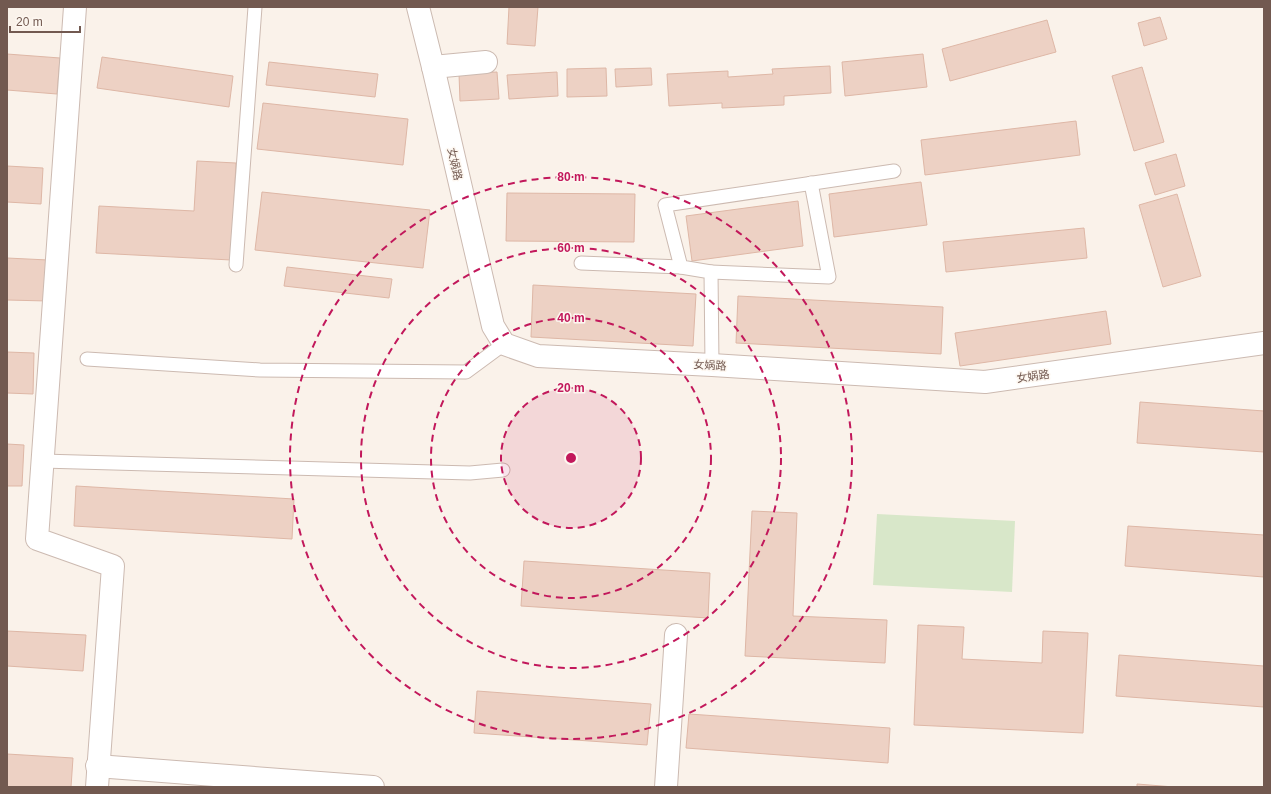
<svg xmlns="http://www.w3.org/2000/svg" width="1271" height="794" font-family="Helvetica,'Noto Sans SC',sans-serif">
	<rect width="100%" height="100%" fill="#faf2ea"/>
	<!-- green -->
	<path fill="#d8e7c9" d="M877,514l138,7 -3,71 -139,-7z"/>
	<!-- building -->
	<g fill="#edd1c4" stroke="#deb7a6">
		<path d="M509,7h29l-3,39 -28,-2z"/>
		<path d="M1160,17l7,22 -23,7 -6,-23z"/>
		<path d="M1047,20l9,32 -106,29 -8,-32z"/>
		<path d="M7,54l53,4 -3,36 -50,-4z"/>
		<path d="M923,54l4,33 -82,9 -3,-34z"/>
		<path d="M102,57l131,19 -4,31 -132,-19z"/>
		<path d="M269,62l109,12 -3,23 -109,-12z"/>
		<path d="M830,66l1,27 -47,3v9l-62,3v-5l-53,3 -2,-32 61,-3v6l45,-3 -1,-5z"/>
		<path d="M1142,67l22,75 -30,9 -22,-75z"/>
		<path d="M606,68l1,28 -40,1v-28z"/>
		<path d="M651,68l1,17 -36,2 -1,-18z"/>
		<path d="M497,72l2,27 -39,2 -1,-27z"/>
		<path d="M557,72l1,24 -49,3 -2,-24z"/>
		<path d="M263,103l145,16 -5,46 -146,-16z"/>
		<path d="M1076,121l4,34 -155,20 -4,-35z"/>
		<path d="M1176,154l9,32 -30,9 -10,-32z"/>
		<path d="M197,161l39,2 -5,97 -135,-7 3,-47 95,5z"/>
		<path d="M7,166l36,2 -2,36 -34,-2z"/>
		<path d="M921,182l6,43 -93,12 -5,-43z"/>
		<path d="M262,192l168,18 -7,58 -168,-18z"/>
		<path d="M507,193l128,1 -1,48 -128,-1z"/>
		<path d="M1177,194l24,82 -38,11 -24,-82z"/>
		<path d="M798,201l5,45 -111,15 -6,-45z"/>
		<path d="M1084,228l3,30 -141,14 -3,-30z"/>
		<path d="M7,258l41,2 -1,41 -40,-1z"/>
		<path d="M287,267l105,12 -3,19 -105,-12z"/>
		<path d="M533,285l163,9 -3,52 -162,-9z"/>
		<path d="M738,296l205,11 -2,47 -205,-11z"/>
		<path d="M1106,311l5,33 -151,22 -5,-33z"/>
		<path d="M7,352l27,1 -1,41 -26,-1z"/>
		<path d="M1140,402l124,9v41l-127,-9z"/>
		<path d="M7,444l17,1 -2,41h-15z"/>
		<path d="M76,486l218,13 -2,40 -218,-13z"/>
		<path d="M752,511l45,2 -4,103 94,4 -2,43 -140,-7z"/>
		<path d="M1128,526l136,9v42l-139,-11z"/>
		<path d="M524,561l186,12 -2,45 -187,-12z"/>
		<path d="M918,625l46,2 -2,32 80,4 1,-32 45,2 -5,100 -169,-8z"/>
		<path d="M7,631l79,4 -3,36 -76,-5z"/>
		<path d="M1119,655l145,11v41l-148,-11z"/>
		<path d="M477,691l174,13 -4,41 -173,-12z"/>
		<path d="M689,714l201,14 -2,35 -202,-15z"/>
		<path d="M7,754l66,4 -2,29h-64z"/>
		<path d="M1137,784l37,3h-37z"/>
	</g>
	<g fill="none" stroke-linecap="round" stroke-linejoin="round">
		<!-- lane casing -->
		<g stroke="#ccbab1" stroke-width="15">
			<g id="lane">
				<path d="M581,263l100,4"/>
				<path d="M236,265l19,-258"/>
				<path d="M711,272l118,5 -18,-94"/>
				<path d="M87,359l173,11 206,2 38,-28"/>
				<path d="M712,365l-1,-93 -30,-5 -16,-62 229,-34"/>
				<path d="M42,461l428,12 33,-3"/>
			</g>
		</g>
		<!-- street casing -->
		<g stroke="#ccbab1" stroke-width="24">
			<g id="street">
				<path d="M75,7l-38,532 76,27 -16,221"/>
				<path d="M418,7l15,60 60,259 11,18 34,12 174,9 273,17 279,-39"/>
				<path d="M433,67l53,-5"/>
				<path d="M97,766l276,21"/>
				<path d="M666,787l10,-152"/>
			</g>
		</g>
		<!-- lane -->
		<use href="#lane" stroke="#fff" stroke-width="13"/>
		<!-- street -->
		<use href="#street" stroke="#fff" stroke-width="22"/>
	</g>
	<!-- distance rings -->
	<circle cx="571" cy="458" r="70" fill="#c2185b" fill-opacity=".12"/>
	<g fill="none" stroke="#c2185b" stroke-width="2" stroke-dasharray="7 5">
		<circle cx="571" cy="458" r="70"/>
		<circle cx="571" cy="458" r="140"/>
		<circle cx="571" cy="458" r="210"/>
		<circle cx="571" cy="458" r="281"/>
	</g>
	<g text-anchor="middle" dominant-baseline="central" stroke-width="3" stroke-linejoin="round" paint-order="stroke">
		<!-- street labels -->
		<g font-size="11" fill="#725950" stroke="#fdf7f0">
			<text transform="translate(455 164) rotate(77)">女娲路</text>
			<text transform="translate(710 365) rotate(3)">女娲路</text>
			<text transform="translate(1033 376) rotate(-8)">女娲路</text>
		</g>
	</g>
	<circle cx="571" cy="458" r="6" fill="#c2185b" stroke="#fdf7f0" stroke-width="2"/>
	<g font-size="12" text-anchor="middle" font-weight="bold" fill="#c2185b" stroke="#fdf7f0" stroke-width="3" stroke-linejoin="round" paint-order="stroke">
		<text x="571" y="181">80 m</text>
		<text x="571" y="252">60 m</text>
		<text x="571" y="322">40 m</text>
		<text x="571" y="392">20 m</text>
	</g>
	<!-- border -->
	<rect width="1271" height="794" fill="none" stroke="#725950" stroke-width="16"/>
	<!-- scale -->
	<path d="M10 26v6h70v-6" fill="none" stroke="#725950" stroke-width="2"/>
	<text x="16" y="26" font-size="12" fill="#725950" stroke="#fdf7f0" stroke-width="3" paint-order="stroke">20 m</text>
</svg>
